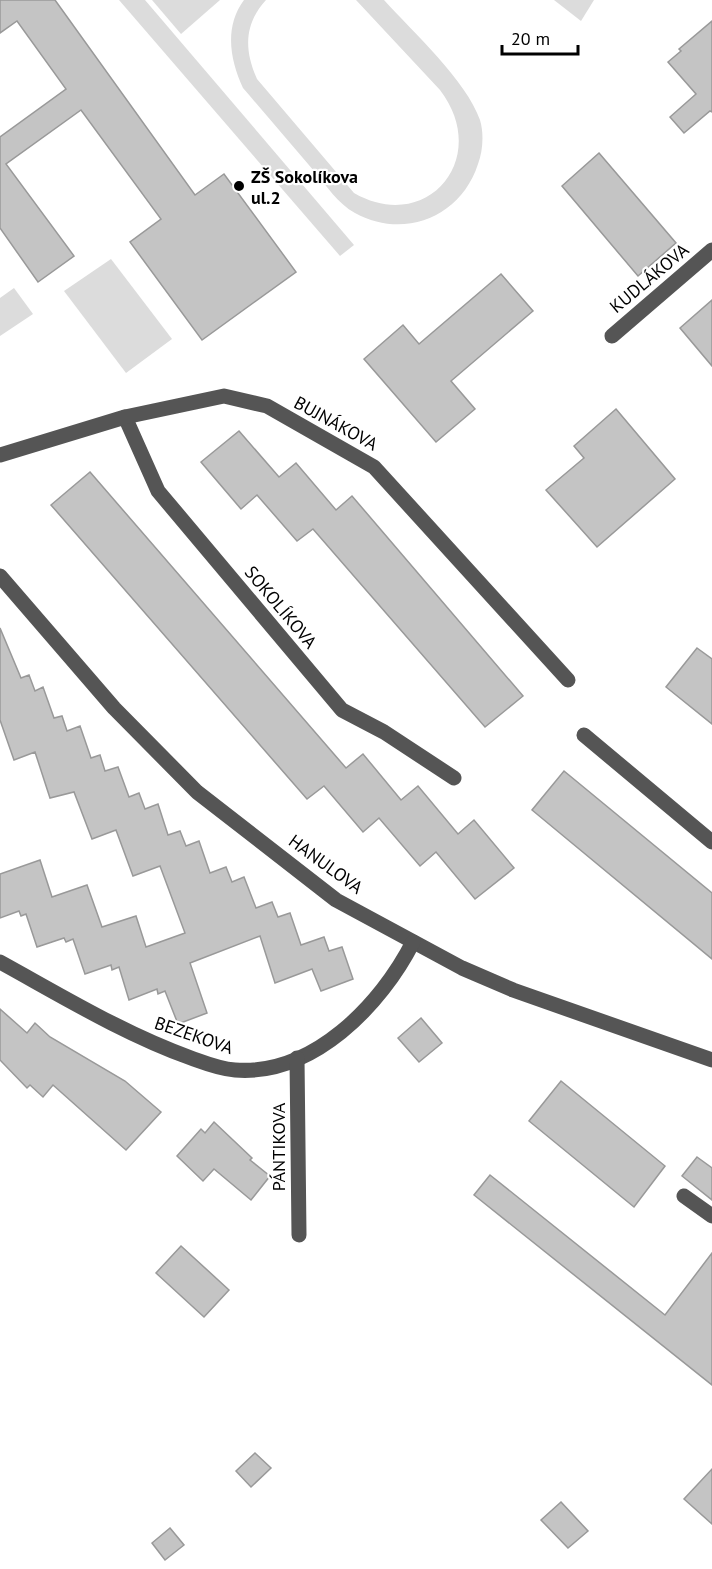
<svg xmlns="http://www.w3.org/2000/svg" width="712" height="1569" font-family="'PT Sans',sans-serif">
	<rect width="100%" height="100%" fill="#fff"/>
	<!-- green -->
	<g fill="#dcdcdc">
		<path d="M119,0h26l209,245 -14,11z"/>
		<path d="M152,0h68l-39,34z"/>
		<path d="M244,0h22c-22,24 -22,50 -9,79l97,114c73,42 138,-35 86,-103l-84,-90h28c29,32 82,80 96,120 4,13 3,31 -2,44 -17,53 -74,76 -123,49 -17,-9 -29,-28 -41,-42 -24,-28 -47,-55 -71,-83 -13,-28 -19,-61 1,-88z"/>
		<path d="M554,0h40l-13,21z"/>
		<path d="M111,259l61,80 -46,34 -62,-82z"/>
		<path d="M14,288l19,26 -33,22v-38z"/>
	</g>
	<!-- building -->
	<g fill="#c4c4c4" stroke="#999" stroke-width="1.5">
		<path d="M0,0h55l140,195 29,-21 72,98 -94,68 -72,-98 31,-23 -80,-109 -75,54 68,92 -36,26 -38,-54v-91l66,-48 -49,-68 -17,12z"/>
		<path d="M712,21v91l-2,-1 -26,22 -14,-16 26,-23 -28,-32 13,-11 -2,-2z"/>
		<path d="M599,153l77,90 -38,33 -76,-90z"/>
		<path d="M501,274l32,37 -82,70 24,28 -39,33 -72,-83 39,-34 16,19z"/>
		<path d="M712,300v66l-32,-38z"/>
		<path d="M616,409l59,70 -78,68 -51,-57 38,-32 -10,-12z"/>
		<path d="M239,431l40,46 17,-14 40,47 16,-14 171,200 -38,31 -172,-198 -16,12 -40,-46 -16,14 -40,-47z"/>
		<path d="M90,472l256,296 17,-14 38,46 17,-14 40,48 16,-14 40,48 -39,31 -39,-47 -16,14 -41,-48 -16,14 -39,-46 -17,13 -256,-294z"/>
		<path d="M0,628l21,50 8,-3 6,16 8,-4 11,31 8,-2 5,15 13,-5 11,32 9,-3 5,16 13,-4 11,30 10,-4 6,16 13,-5 10,31 12,-4 6,15 13,-5 11,32 16,-6 6,15 12,-5 12,31 16,-6 6,15 12,-4 11,32 23,-8 5,14 13,-4 11,32 -32,12 -9,-22 -37,14 -15,-47 -70,27 17,50 -29,11 -13,-33 -7,3 -1,-5 -28,11 -10,-33 -7,3 -1,-5 -26,9 -12,-35 -7,3 -2,-4 -27,9 -11,-33 -5,2 -2,-5 -19,7v-44l40,-14 12,37 35,-12 15,42 34,-11 10,31 39,-14 -25,-67 -27,10 -17,-46 -24,9 -18,-47 -24,6 -15,-46 -21,8 -14,-40z"/>
		<path d="M697,648l15,11v65l-46,-37z"/>
		<path d="M564,771l148,122v66l-180,-149z"/>
		<path d="M0,1009l27,24 8,-10 15,14 75,44 36,31 -35,38 -73,-65 -10,12 -13,-12 -3,3 -27,-28z"/>
		<path d="M421,1018l21,25 -23,19 -21,-24z"/>
		<path d="M561,1081l104,85 -31,41 -105,-86z"/>
		<path d="M214,1122l38,36 -2,2 20,16 -19,24 -37,-31 -11,12 -26,-25 24,-27 4,4z"/>
		<path d="M697,1157l15,11v32l-30,-24z"/>
		<path d="M490,1175l175,140 47,-62v132l-238,-190z"/>
		<path d="M181,1246l48,44 -25,27 -48,-44z"/>
		<path d="M255,1453l16,15 -20,19 -15,-16z"/>
		<path d="M712,1469v55l-28,-25z"/>
		<path d="M561,1502l27,29 -20,17 -27,-28z"/>
		<path d="M170,1528l14,17 -19,15 -13,-17z"/>
	</g>
	<g fill="none" stroke-linecap="round" stroke-linejoin="round">
		<!-- minor -->
		<g stroke="#555" stroke-width="15">
			<path d="M612,336l100,-86"/>
			<path d="M125,417l33,74 184,219 42,22 70,46"/>
			<path d="M0,455l125,-38 99,-21 43,10 107,61 194,213"/>
			<path d="M0,576l114,132 83,84 139,108 126,68 51,22 199,70"/>
			<path d="M584,735l128,107"/>
			<path d="M0,962c62,34 124,72 191,96 14,5 28,11 44,12 78,6 146,-65 178,-128"/>
			<path d="M297,1058l2,177"/>
			<path d="M684,1196l28,20"/>
		</g>
	</g>
	<!-- markers -->
	<circle fill="#000" stroke="#fff" stroke-width="2" cx="239" cy="186" r="6"/>
	<g text-anchor="middle" dominant-baseline="central" stroke-width="4.5" stroke-linejoin="round" paint-order="stroke">
		<!-- poi labels -->
		<g font-size="18" font-weight="bold" fill="#000" stroke="#fff" text-anchor="start">
			<text x="251" y="176">ZŠ Sokolíkova<tspan x="251" dy="21">ul.2</tspan></text>
		</g>
		<!-- street labels -->
		<g font-size="18" fill="#000" stroke="#fff">
			<text transform="translate(649 278) rotate(-40)">KUDLÁKOVA</text>
			<text transform="translate(336 423) rotate(29)">BUJNÁKOVA</text>
			<text transform="translate(281 607) rotate(50)">SOKOLÍKOVA</text>
			<text transform="translate(326 864) rotate(36)">HANULOVA</text>
			<text transform="translate(194 1035) rotate(19)">BEZEKOVA</text>
			<text transform="translate(278 1147) rotate(-90)">PÁNTIKOVA</text>
		</g>
	</g>
	<!-- scale -->
	<path d="M502 45v9h76v-9" fill="none" stroke="#000000" stroke-width="3"/>
	<text x="511" y="45" font-size="18" fill="#000000" stroke="#ffffff" stroke-width="4.5" paint-order="stroke">20 m</text>
</svg>
